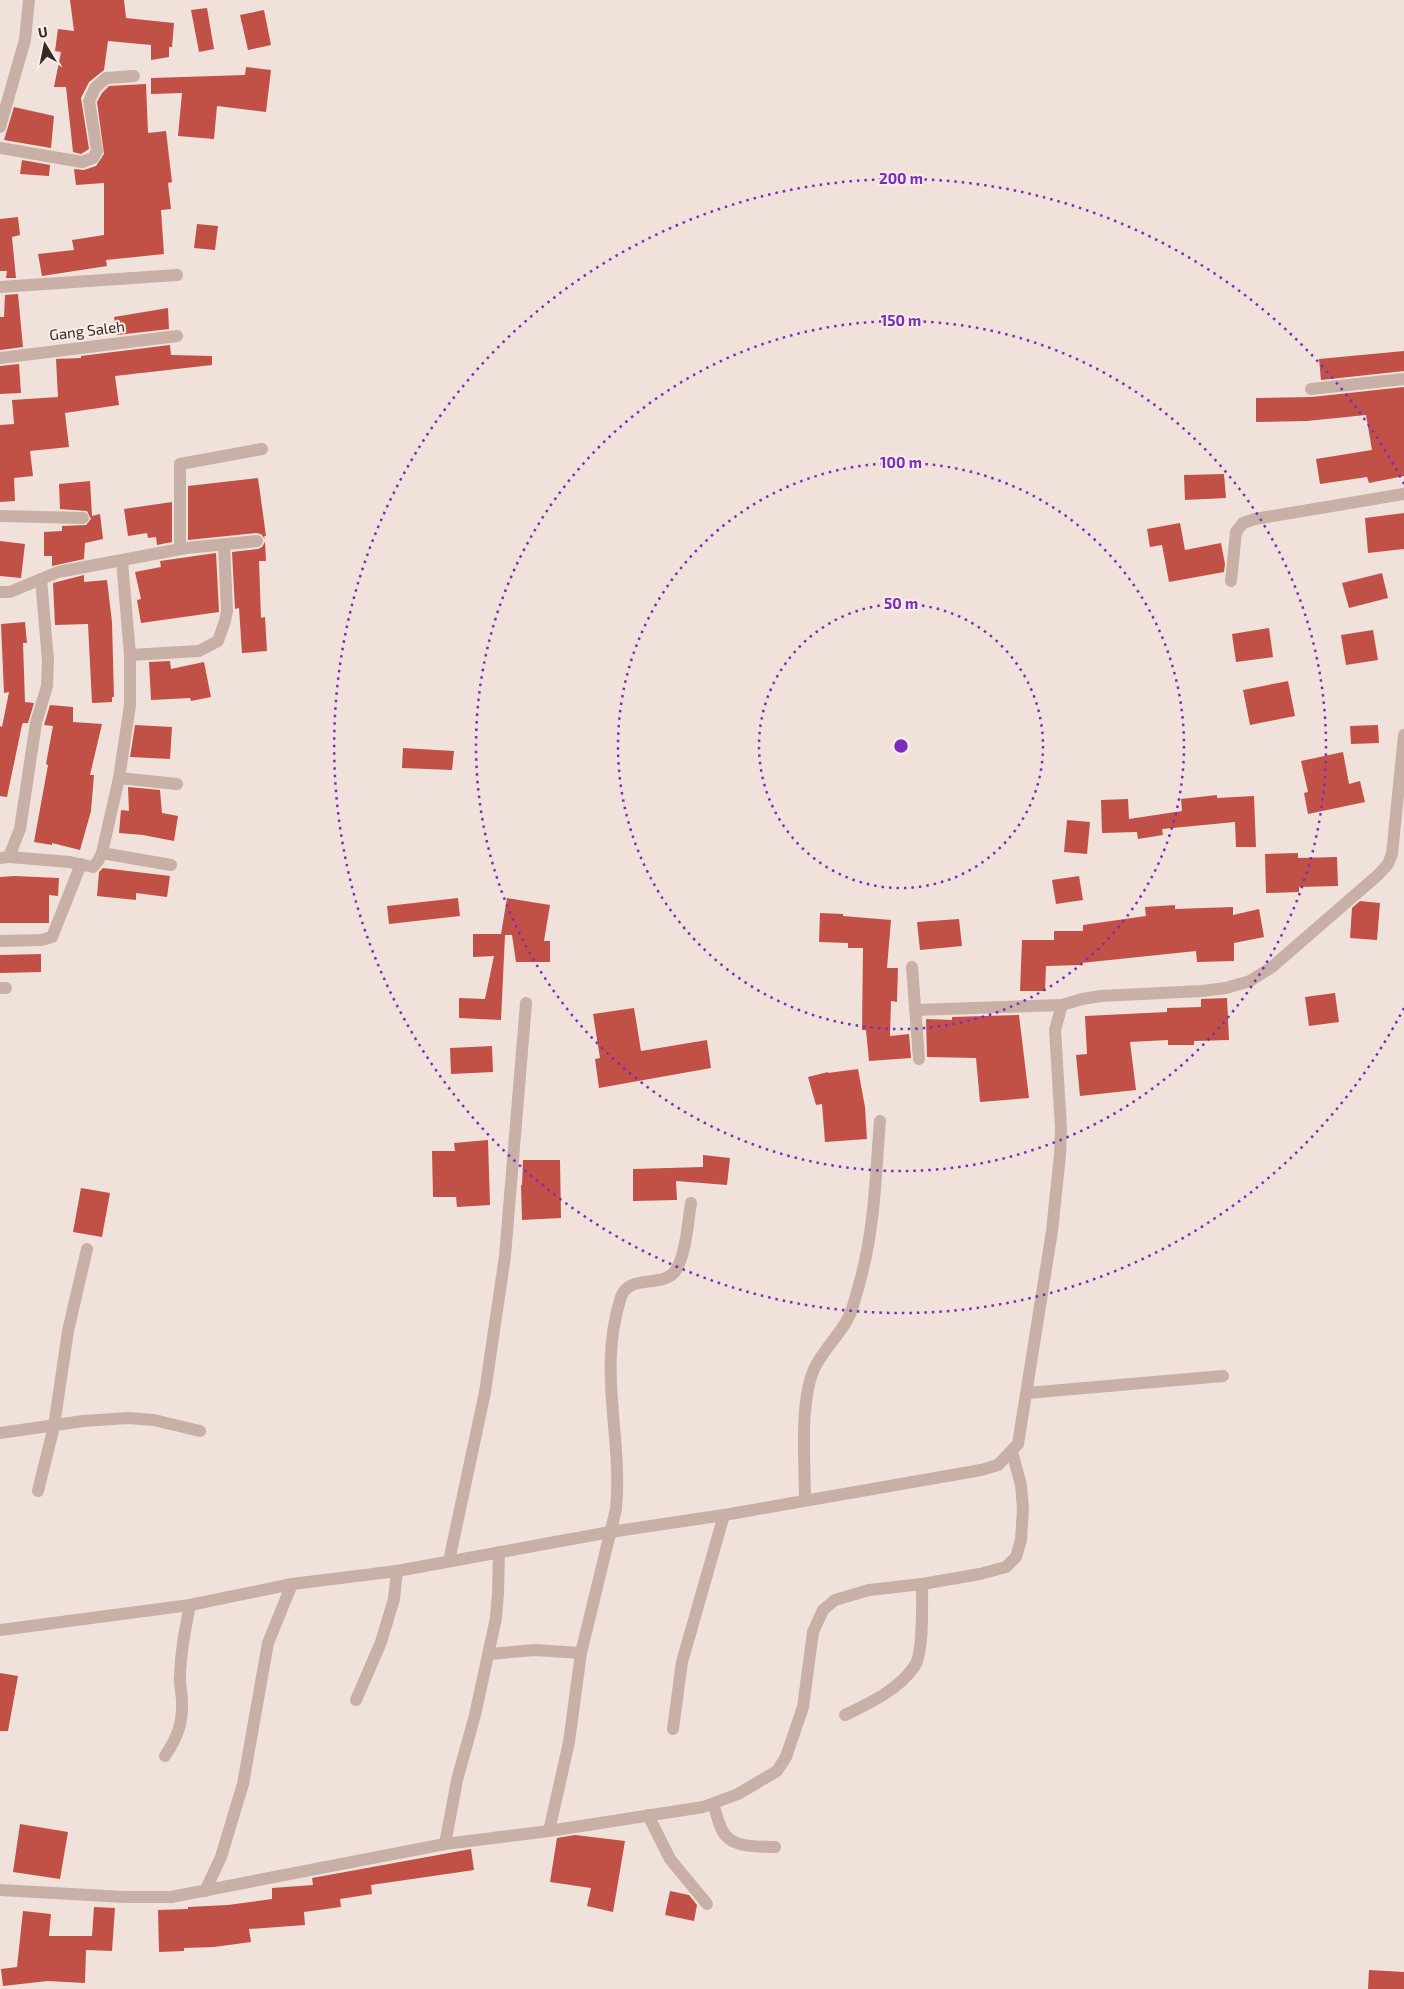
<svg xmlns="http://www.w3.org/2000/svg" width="1404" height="1989" font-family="'Exo 2',sans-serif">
	<rect width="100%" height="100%" fill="#f0e2da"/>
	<!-- building -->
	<g fill="#c15047">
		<path d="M70,0h54l2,18 48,5 -2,24h-3v10l-18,3v-15l-43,-4 -4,29 -15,12 -8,16 8,51 -8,5 -8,-2 -7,-65h-12l7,-35 -6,-1 3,-22 16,2z"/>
		<path d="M207,8l7,41 -15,3 -8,-42z"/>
		<path d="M264,10l7,35 -23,5 -8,-35z"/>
		<path d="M246,67l25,3 -5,42 -49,-6 -3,33 -36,-3 4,-43 -31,1v-16l94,-3z"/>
		<path d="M146,84l2,49 18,-2 6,51 -4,1 3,26 -10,1 3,44 -58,6 1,6 -65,10 -4,-22 36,-4 -2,-10 32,-5v-52l-28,2 -2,-16 10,1 12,-4 8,-12 -7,-52 5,-9 7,-7z"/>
		<path d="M14,107l40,9 -3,32 -47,-8z"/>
		<path d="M22,160l28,5 -1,11 -29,-2z"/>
		<path d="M18,217l2,18 -8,2 4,41h-10l1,-7h-7v-52z"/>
		<path d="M197,224l21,2 -3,24 -21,-2z"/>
		<path d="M18,294l5,53 -23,3v-33h4l1,-22z"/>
		<path d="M168,308l1,21 -52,6 -3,-18z"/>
		<path d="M170,345l1,10 41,1v9l-97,11 4,29 -54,8 4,34 -39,4 3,25 -19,2 1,23 -15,1v-77l14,-1 -2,-24 46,-3 -2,-38 25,-1v-2z"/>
		<path d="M1404,351v20l-83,9 -2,-21z"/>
		<path d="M19,364l2,29 -21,1v-28z"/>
		<path d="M1404,387v89l-35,7 -2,-6 -47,7 -4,-25 56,-9 -6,-35 -59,6 -51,1v-24l56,-1z"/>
		<path d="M1224,474l2,24 -41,2 -1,-25z"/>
		<path d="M258,478l8,58h-2l1,3 -4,-5 -5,-1 -68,7v-54z"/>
		<path d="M90,481l2,35 8,-2 3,25 -18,4 -1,16 -32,7v-10h-8v-24l18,-1v-5l24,-1 5,-6 -4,-8 -27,-2 -1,-25z"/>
		<path d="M172,502v40l-15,3 -1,-8 -8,1 -1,-5 -19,3 -4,-27z"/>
		<path d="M1404,513v36l-36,4 -3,-35z"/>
		<path d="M1180,523l5,27 36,-7 4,21 -1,8 -55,10 -7,-37 -12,2 -3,-18z"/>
		<path d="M0,541l25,3 -4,34 -21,-2z"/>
		<path d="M265,542l1,19h-7l2,57 4,-1 2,34 -25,2 -3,-45 -4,1 -3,-57 26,-3 4,-2z"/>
		<path d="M216,553l3,59 -78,11 -4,-23 4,-1 -6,-27 26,-5 -1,-6z"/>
		<path d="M1382,573l6,25 -39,10 -7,-25z"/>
		<path d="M84,575v7l23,-2 5,42 2,75h-2v5l-20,1 -4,-79 -33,1 -2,-42z"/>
		<path d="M25,622l2,21h-4l2,59 9,1 -6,20h-5l-1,2 -15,72 -7,-1v-70l2,1 7,-35 -5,1 -3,-69z"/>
		<path d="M1269,628l4,29 -37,5 -4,-28z"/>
		<path d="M1373,630l5,30 -32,5 -5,-30z"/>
		<path d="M170,661l1,8 33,-7 7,35 -20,4 -1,-3 -39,2 -2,-38z"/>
		<path d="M1288,681l7,35 -45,9 -7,-35z"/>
		<path d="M50,705l23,2v15l29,2 -12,51h4l-3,36 -11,39 -28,-7v2l-18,-3 14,-77 -2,-1 7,-38 -9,-1z"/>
		<path d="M135,725l37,2 -2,32 -40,-2z"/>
		<path d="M1378,725l1,18 -28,1 -1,-18z"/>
		<path d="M403,748l51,3 -2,19 -50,-2z"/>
		<path d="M1343,752l6,32 11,-3 5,21 -57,12 -4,-21 4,-1 -7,-31z"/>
		<path d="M128,787l32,3 2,23 16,3 -4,25 -31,-6 -24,-2 2,-23 8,1z"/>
		<path d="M1217,795v3l37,-2 2,51h-20l-1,-25 -73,7 1,6 -25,4 -1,-7 -35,1 -1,-33 27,-1 1,20 53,-8 -1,-12z"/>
		<path d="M1067,820l23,2 -3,32 -23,-2z"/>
		<path d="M1298,853v5l39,-1 1,29 -39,1v5l-33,1 -1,-39z"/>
		<path d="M103,868l67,8 -3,21 -31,-4v7l-39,-4 2,-24z"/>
		<path d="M14,876l45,2 -1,18 -9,-1v28h-49v-46z"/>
		<path d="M1079,876l4,24 -27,4 -4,-24z"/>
		<path d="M458,898l2,18 -71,8 -2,-18z"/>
		<path d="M507,898l43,7 -6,36h6v21h-34l-4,-27h-7l-4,85 -42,-2v-20l26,1 9,-43 -21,1v-23h28z"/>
		<path d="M1360,901l20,2 -3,37 -27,-2 2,-30z"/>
		<path d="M1175,905v4l58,-2v8l26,-6 5,28 -30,6v18l-37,1 -1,-11 -115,12v2l-35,1 -1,25h-25l2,-51h32v-9h29v-6l63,-9 -1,-9z"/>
		<path d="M820,913l23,1v2l48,4 -4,48h11l-1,34 -6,-1 -1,35 19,-2 2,24 -42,3 -3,-31h-4l1,-82h-15v-5l-29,-1z"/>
		<path d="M959,919l3,27 -42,4 -3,-28z"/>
		<path d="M41,954v18l-41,1v-18z"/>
		<path d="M1335,993l4,29 -30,4 -4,-29z"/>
		<path d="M1227,998l2,42 -35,1v4h-26v-5l-38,2 6,48 -56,6 -4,-41 11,-1 -2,-38 82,-4v-4l34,-1v-8z"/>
		<path d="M634,1008l7,43 66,-11 4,28 -112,20 -4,-29 5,-1 -7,-44z"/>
		<path d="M1019,1015l10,83 -49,4 -4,-44 -49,-1 -1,-38 26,1v-3z"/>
		<path d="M492,1046l1,26 -42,2 -1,-26z"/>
		<path d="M858,1069l7,38 2,32 -42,3 -3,-38 -6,1 -8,-28 20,-5v1z"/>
		<path d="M488,1140l2,65 -33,2 -1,-10h-23l-1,-46h23l-1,-8z"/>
		<path d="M703,1155l27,3 -3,27 -51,-4 1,19 -44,1v-32l70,-2z"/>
		<path d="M523,1160h37l1,58 -39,2 -1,-35h1z"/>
		<path d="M81,1188l29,5 -8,44 -29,-5z"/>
		<path d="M0,1673l18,3 -10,55h-8z"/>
		<path d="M20,1824l48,8 -8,47 -47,-7z"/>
		<path d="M575,1835l50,6 -12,71 -26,-6 4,-18 -41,-6 7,-44z"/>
		<path d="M471,1849l3,21 -103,15 1,9 -32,5 1,8 -37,5 1,13 -56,4 2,13 -37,5 -30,1v3l-25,1 -1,-42 30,-1v-2l40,-2 44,-6v-11l41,-3 -1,-7z"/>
		<path d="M670,1891l19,4 8,10 -3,16 -29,-6z"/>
		<path d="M94,1907l21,1 -3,43 -26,-1 -1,33 -37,-2 -45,5 -2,-17 16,-2 6,-56 28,3 -2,22h43z"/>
		<path d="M1369,1970l35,2v17h-36z"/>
	</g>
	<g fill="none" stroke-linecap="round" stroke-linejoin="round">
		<!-- minor -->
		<g stroke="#c8b0a6" stroke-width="12">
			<path d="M0,127l25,-87 4,-40"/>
			<path d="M0,148l82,14 11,-4 4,-7 -8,-50 6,-13 11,-10 28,-2"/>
			<path d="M0,287l177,-12"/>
			<path d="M0,358l177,-22"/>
			<path d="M1311,389l93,-10"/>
			<path d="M0,516l83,2"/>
			<path d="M180,549v-85l82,-15"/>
			<path d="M1231,581l5,-49 7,-9 12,-4 149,-25"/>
			<path d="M0,592h10l48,-20 128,-24 71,-7"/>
			<path d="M130,655l69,-4 19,-10 7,-20 2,-10 -3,-66"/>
			<path d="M119,778l58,6"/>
			<path d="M102,853l69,12"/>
			<path d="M9,857l61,5 23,5 5,-6 4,-8 17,-75 11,-73v-50l-8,-94"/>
			<path d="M0,858l9,-1 11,-28 16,-106 11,-37 1,-25 -7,-82"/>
			<path d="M0,941l41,-1 11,-3 29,-73"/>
			<path d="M912,967l7,92"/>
			<path d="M0,988h6"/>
			<path d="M915,1010l147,-5 20,-6 19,-3 101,-5 24,-3 24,-7 22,-14 106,-92 10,-11 4,-10 12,-119"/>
			<path d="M1027,1393l196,-17"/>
			<path d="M0,1433l83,-12 45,-3 26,2 46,11"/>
			<path d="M38,1491l16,-65 14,-95 19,-82"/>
			<path d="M805,1500c0,-37 -6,-100 10,-133 11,-22 31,-37 38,-61 4,-14 8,-27 11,-41 11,-47 12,-96 16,-144"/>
			<path d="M449,1561l36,-169 20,-136 21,-253"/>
			<path d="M0,1630l190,-25 102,-21 105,-13 213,-39 114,-17 257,-45 17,-5 20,-21 34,-213 8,-76 1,-27 -6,-98 7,-25"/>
			<path d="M489,1654l46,-4 46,3"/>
			<path d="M356,1700l25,-58 13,-43 3,-28"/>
			<path d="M845,1715c25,-12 53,-25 69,-48 10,-13 8,-65 8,-83"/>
			<path d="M673,1729l9,-67 42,-147"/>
			<path d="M165,1756c12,-18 18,-33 17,-54 0,-10 -3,-18 -2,-28 1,-23 5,-45 10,-69"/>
			<path d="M713,1804c3,8 5,18 9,26 9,19 35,16 53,17"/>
			<path d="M648,1815l22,44 37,45"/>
			<path d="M549,1831l20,-89 12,-89 35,-144c7,-73 -19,-138 5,-212 8,-24 43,-8 55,-27 10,-16 12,-49 15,-67"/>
			<path d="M445,1844l12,-64 18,-65 21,-97 2,-25 1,-41"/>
			<path d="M0,1890l124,7h47l274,-53 104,-13 154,-24 35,-13 39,-23 9,-14 17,-50 10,-75 10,-22 12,-10 34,-10 53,-6 58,-10 26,-7 10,-10 5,-17 2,-31 -2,-24 -9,-33"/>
			<path d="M205,1891l16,-34 22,-73 25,-141 24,-59"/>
		</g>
	</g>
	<!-- distance rings -->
	<g fill="none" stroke="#7b2cbf" stroke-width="2.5" stroke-dasharray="2.5 5">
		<circle cx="901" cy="746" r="142"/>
		<circle cx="901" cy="746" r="283"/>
		<circle cx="901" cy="746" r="425"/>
		<path d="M1404 1008A567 567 0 1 1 1404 484"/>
	</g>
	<g text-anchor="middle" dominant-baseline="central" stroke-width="4" stroke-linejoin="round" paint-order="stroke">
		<!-- street labels -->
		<g font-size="15" fill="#342927" stroke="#f8ede6">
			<text transform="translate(87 330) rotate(-7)">Gang Saleh</text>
		</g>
	</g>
	<circle cx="901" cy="746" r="8" fill="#7b2cbf" stroke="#f8ede6" stroke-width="2.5"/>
	<g font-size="15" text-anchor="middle" font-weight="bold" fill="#7b2cbf" stroke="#f8ede6" stroke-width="4" stroke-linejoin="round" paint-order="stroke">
		<text x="901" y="184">200 m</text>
		<text x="901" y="326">150 m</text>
		<text x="901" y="468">100 m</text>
		<text x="901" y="609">50 m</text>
	</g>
	<!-- north arrow -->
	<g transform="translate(45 45) rotate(350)" stroke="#f8ede6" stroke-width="4" paint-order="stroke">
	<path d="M0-4L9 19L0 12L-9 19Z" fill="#342927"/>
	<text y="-8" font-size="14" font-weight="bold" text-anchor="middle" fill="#342927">U</text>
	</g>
</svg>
